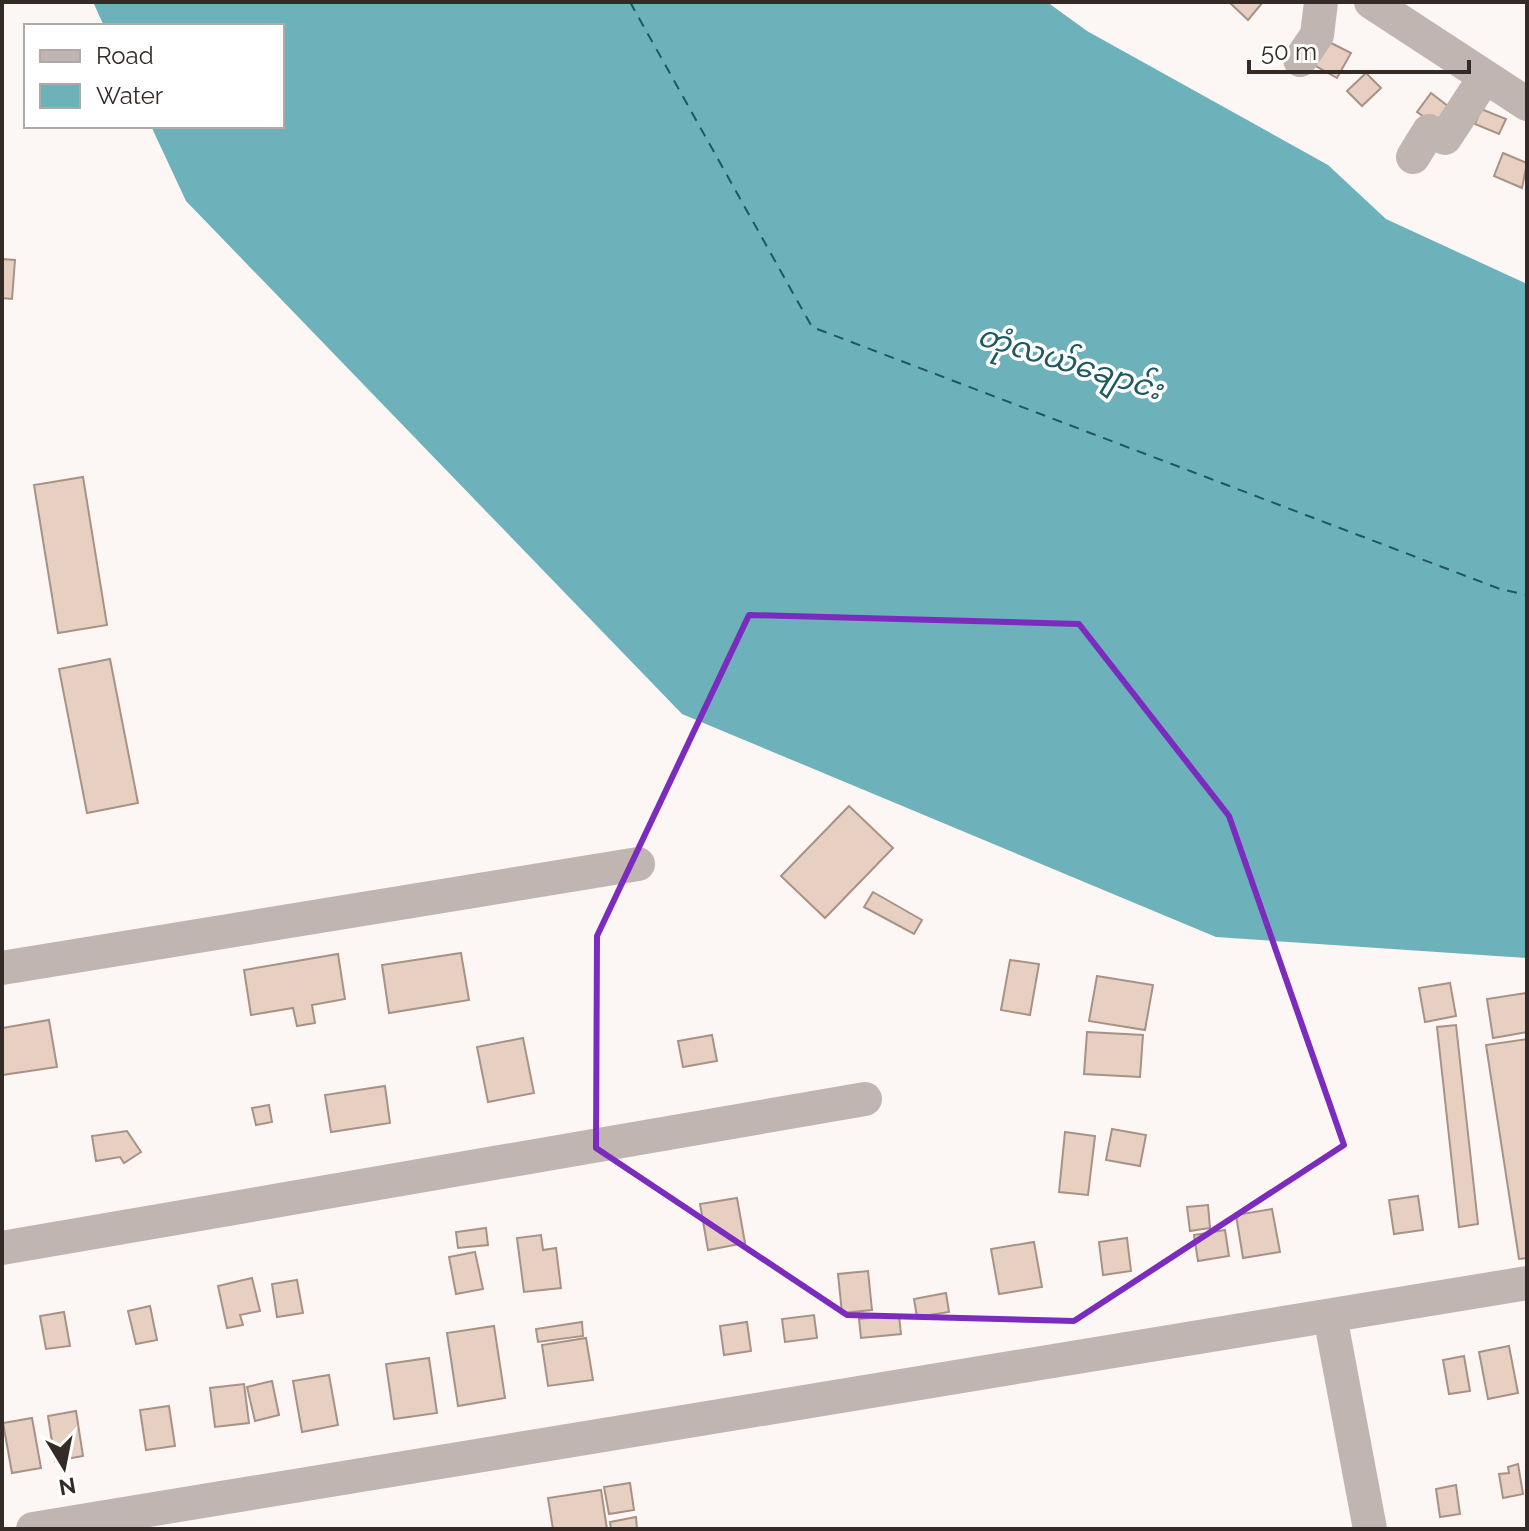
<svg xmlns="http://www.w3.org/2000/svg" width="1529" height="1531" font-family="Raleway,'Noto Sans Myanmar',sans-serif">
	<rect width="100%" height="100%" fill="#fcf7f4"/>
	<!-- water -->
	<path fill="#6db1ba" d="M93,2h954l40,29 241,134 58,54 141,65v674l-311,-21 -534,-223 -496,-513 -35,-75h131v-100h-178z"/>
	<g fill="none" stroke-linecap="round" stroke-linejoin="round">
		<!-- ferry -->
		<path stroke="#1e595f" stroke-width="2" stroke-dasharray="10 8" stroke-linecap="butt" d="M630,2l182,325 688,262 27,6"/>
	</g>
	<!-- building -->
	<g fill="#e7d0c1" stroke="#a89285" stroke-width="2">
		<path d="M1229,2h34l-15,18z"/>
		<path d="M1327,41l24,12 -14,25 -23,-13z"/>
		<path d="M1366,73l15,15 -19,18 -15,-15z"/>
		<path d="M1431,93l22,17 -13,18 -23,-16z"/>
		<path d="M1481,109l25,10 -7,15 -24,-10z"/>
		<path d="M1503,153l24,10 -5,25 -28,-12z"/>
		<path d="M2,259l13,1 -3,39 -10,-1z"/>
		<path d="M83,477l24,148 -49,8 -24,-148z"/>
		<path d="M110,659l28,144 -51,10 -28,-144z"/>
		<path d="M849,806l44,42 -68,70 -44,-42z"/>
		<path d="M873,892l49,28 -8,14 -50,-27z"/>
		<path d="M461,953l8,47 -80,13 -7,-48z"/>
		<path d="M338,954l7,45 -33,6 3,18 -18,3 -4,-18 -42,7 -7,-45z"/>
		<path d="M1010,960l29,4 -9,51 -29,-5z"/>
		<path d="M1097,976l56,9 -8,45 -56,-9z"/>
		<path d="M1450,983l6,33 -31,6 -6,-34z"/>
		<path d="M1526,993l1,39 -34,6 -6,-39z"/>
		<path d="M49,1020l8,47 -55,8v-47z"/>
		<path d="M1456,1025l22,199 -19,3 -22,-200z"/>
		<path d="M1087,1032l56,3 -3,42 -56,-3z"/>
		<path d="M712,1035l5,26 -34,6 -5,-26z"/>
		<path d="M523,1038l11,55 -46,9 -11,-55z"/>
		<path d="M1527,1039v219l-8,1 -33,-214z"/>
		<path d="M385,1086l5,37 -59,9 -6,-37z"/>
		<path d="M269,1105l3,17 -16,3 -4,-17z"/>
		<path d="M1112,1129l34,6 -6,31 -34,-6z"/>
		<path d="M127,1131l14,21 -17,11 -4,-6 -24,4 -4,-25z"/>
		<path d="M1065,1132l30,4 -7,59 -29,-3z"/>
		<path d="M1418,1196l5,34 -29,4 -5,-34z"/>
		<path d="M737,1198l8,45 -37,7 -8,-46z"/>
		<path d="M1208,1205l2,23 -20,3 -3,-24z"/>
		<path d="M1272,1209l8,43 -37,6 -7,-43z"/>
		<path d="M486,1228l2,17 -30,3 -2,-16z"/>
		<path d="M1225,1230l4,26 -31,5 -4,-26z"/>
		<path d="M541,1235l2,15 13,-2 5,40 -37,4 -7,-54z"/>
		<path d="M1127,1238l4,33 -28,4 -4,-33z"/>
		<path d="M1034,1242l8,45 -43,7 -8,-45z"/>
		<path d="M475,1252l8,37 -27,5 -7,-37z"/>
		<path d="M868,1271l4,39 -30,3 -4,-39z"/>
		<path d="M252,1278l8,33 -20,4 3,10 -16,3 -9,-42z"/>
		<path d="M297,1280l6,33 -26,4 -5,-33z"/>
		<path d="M946,1293l3,19 -32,5 -3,-18z"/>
		<path d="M150,1306l7,34 -21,4 -8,-33z"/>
		<path d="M64,1312l6,34 -24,3 -6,-33z"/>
		<path d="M814,1315l3,23 -32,4 -3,-23z"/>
		<path d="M899,1315l2,19 -40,4 -2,-19z"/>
		<path d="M582,1322l1,14 -45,6 -2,-13z"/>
		<path d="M747,1322l4,29 -27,4 -4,-29z"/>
		<path d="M494,1326l11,72 -47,8 -11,-73z"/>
		<path d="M586,1338l7,42 -45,6 -6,-41z"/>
		<path d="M1509,1346l9,47 -30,6 -9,-47z"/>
		<path d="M1464,1356l6,35 -21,3 -6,-34z"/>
		<path d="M429,1358l8,55 -43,6 -8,-55z"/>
		<path d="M329,1375l9,50 -36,7 -9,-51z"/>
		<path d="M272,1381l7,34 -24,6 -8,-34z"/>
		<path d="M244,1384l5,39 -34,4 -5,-39z"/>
		<path d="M169,1406l6,40 -29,4 -6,-40z"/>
		<path d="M76,1411l7,45 -28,5 -7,-45z"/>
		<path d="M32,1418l9,50 -29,5 -9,-50z"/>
		<path d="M1518,1464l5,30 -20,4 -4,-24 10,-1 -1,-6z"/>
		<path d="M630,1483l4,27 -25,4 -5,-27z"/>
		<path d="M1456,1485l4,29 -20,3 -4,-28z"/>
		<path d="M601,1490l6,39h-54l-5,-31z"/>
		<path d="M636,1517l1,12h-26l-1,-7z"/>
	</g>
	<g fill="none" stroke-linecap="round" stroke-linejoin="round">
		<!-- minor -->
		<g stroke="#c1b5b2" stroke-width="34">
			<path d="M1371,2l156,102"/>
			<path d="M1300,60l17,-25 4,-33"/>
			<path d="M1413,157l16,-26 16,7 40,-61"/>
			<path d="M2,968l636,-104"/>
			<path d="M2,1248l863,-149"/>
			<path d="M1330,1316l40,213"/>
			<path d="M33,1529l1494,-246"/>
		</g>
	</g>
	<!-- marked area -->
	<path fill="none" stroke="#7b2cbf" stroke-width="6" stroke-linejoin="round" d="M749,615l330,9 150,192 115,329 -270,176 -227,-6 -251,-167 1,-212z"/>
	<g text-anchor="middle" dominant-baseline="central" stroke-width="7" stroke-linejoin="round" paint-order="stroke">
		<!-- water labels -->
		<g font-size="30" font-style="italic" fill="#1e595f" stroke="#fff">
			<text transform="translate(1070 362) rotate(17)">တုံလယ်ချောင်း</text>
		</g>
	</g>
	<!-- border -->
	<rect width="1529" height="1531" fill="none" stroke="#342b26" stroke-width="8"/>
	<!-- legend -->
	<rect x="24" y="24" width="260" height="104" fill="#ffffff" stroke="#aeaaa8" stroke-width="2"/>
	<rect x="40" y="50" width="40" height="12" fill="#c1b5b2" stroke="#aeaaa8" stroke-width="2"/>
	<text x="96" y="64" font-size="24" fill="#342b26">Road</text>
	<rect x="40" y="84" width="40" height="24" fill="#6db1ba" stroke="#aeaaa8" stroke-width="2"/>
	<text x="96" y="104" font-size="24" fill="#342b26">Water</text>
	<!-- north arrow -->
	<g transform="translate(64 1467) rotate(170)" stroke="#ffffff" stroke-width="6" paint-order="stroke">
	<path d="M0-6L14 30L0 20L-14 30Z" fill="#342b26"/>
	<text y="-12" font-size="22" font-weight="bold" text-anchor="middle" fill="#342b26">N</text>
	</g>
	<!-- scale -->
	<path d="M1249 60v12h220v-12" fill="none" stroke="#342b26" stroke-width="4"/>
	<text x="1261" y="60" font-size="24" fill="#342b26" stroke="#ffffff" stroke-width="6" paint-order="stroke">50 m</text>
</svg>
